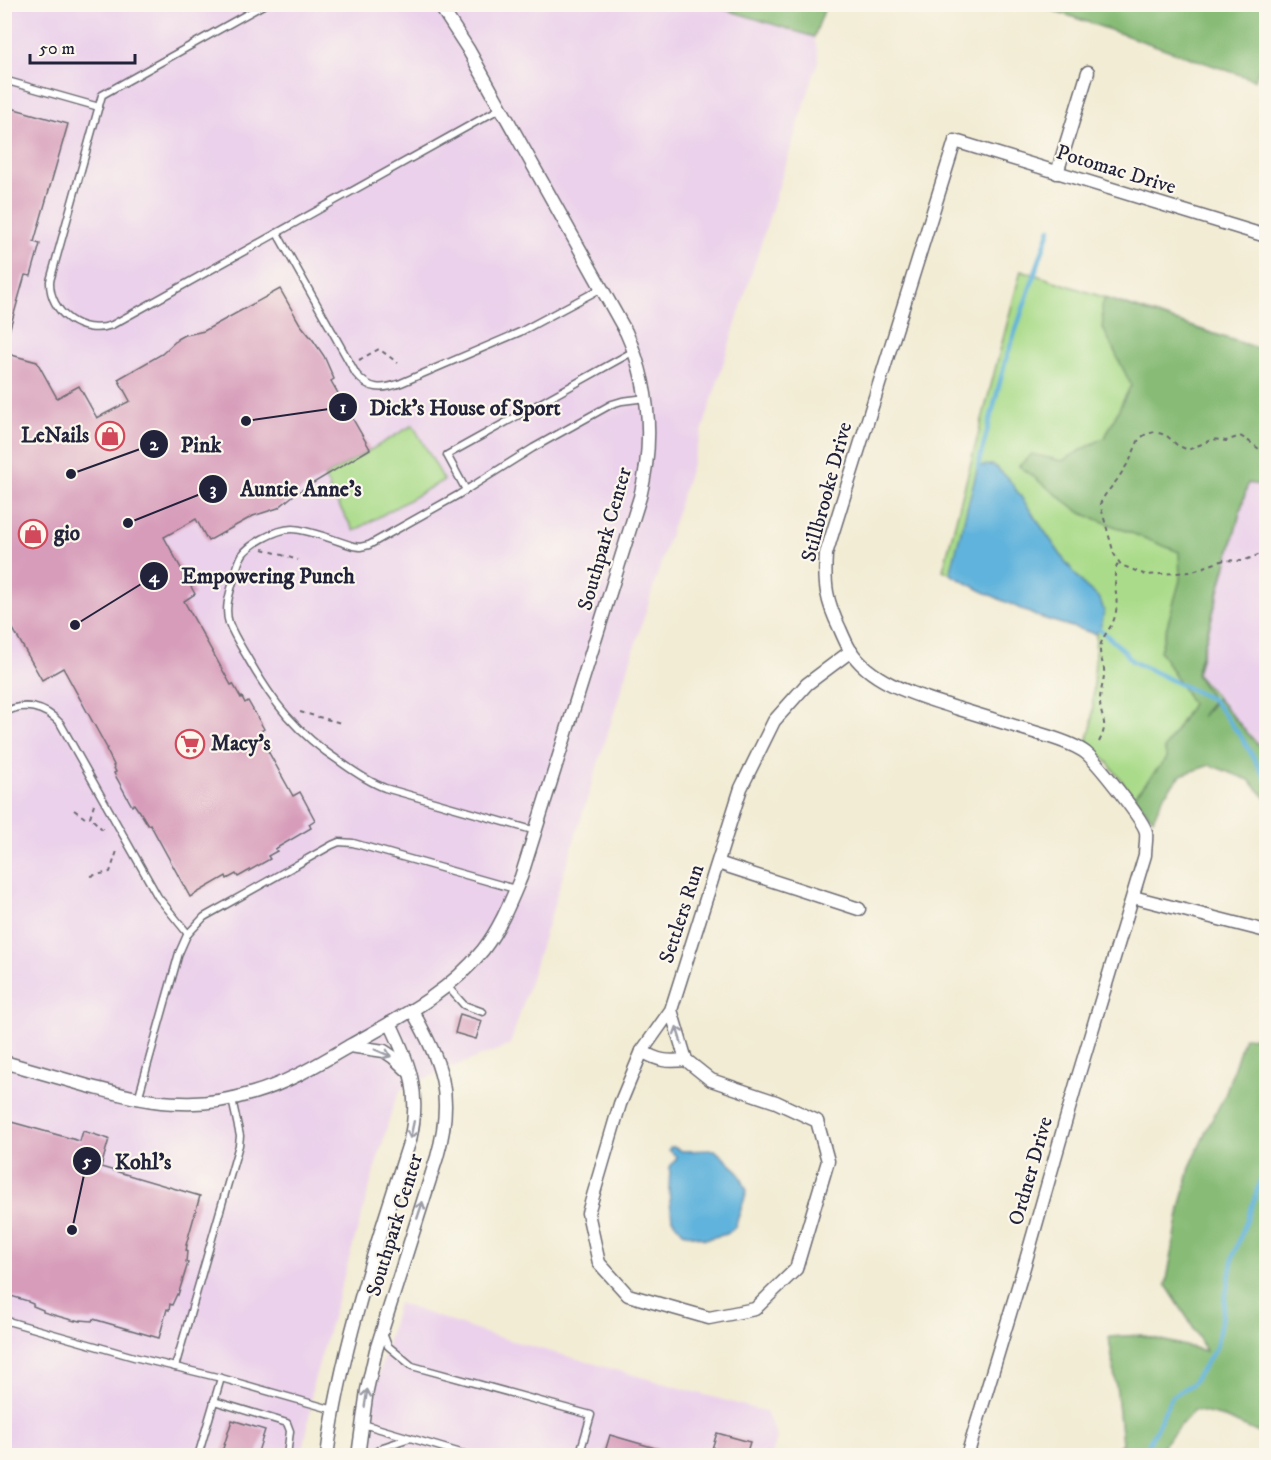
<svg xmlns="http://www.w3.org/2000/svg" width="1271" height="1460" font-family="'IM FELL DW Pica',serif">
	<rect width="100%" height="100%" fill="#fbf7ec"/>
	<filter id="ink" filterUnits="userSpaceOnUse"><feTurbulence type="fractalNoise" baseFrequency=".0167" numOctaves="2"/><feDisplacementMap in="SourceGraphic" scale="12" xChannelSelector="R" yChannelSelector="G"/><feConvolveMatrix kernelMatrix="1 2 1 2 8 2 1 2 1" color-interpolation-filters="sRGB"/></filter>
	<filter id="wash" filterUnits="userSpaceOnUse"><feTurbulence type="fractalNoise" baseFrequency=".008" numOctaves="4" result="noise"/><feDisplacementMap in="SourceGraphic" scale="24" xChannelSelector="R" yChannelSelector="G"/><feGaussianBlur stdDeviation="1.35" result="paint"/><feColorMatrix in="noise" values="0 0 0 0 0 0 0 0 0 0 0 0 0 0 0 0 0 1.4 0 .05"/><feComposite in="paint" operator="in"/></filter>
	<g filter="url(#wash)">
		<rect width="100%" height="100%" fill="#f2ecd4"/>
		<!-- built -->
		<g fill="#ebd1eb">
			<path d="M715,4l99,33 5,21 -309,987 -60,23 -49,21 -8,17 -80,278 -5,42 -6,29 -297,1v-1451z"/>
			<path d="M1248,482l18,4v268l-70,-79z"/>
			<path d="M398,1303l86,30 282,79 11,25 -5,19h-411l12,-59z"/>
		</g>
		<!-- green -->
		<g fill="#aadb8a" stroke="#667e62" stroke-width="1.5">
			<path d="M1021,270l245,81v135l-18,-3 -51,191 20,24 -83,99 -26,-34 -21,-21 5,-18 4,-90 -60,-18 -93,-46z"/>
			<path d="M413,425l31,55 -90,51 -25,-42 1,-1 -6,-11z"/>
		</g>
		<!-- forest -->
		<g fill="#87bb76" stroke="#546e58" stroke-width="1.5">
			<path d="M711,5h115l-12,32z"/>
			<path d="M1038,5h228v42l-11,33z"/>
			<path d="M1105,298l161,53v135l-18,-3 -52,191 17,26 -12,17 16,-19 49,56v44l-17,-18 -39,-15 -29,10 -17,20 -11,24 -19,-22 33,-39 -3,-9 28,-45 -32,-53 20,-71 -1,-28 -98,-39 -62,-47 13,-12 30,7 43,-24 26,-52 -28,-57 -1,-22z"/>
			<path d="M1244,1037l22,2v397l-46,-20 -26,-6 -40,45h-45l13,-12 -5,-50 -8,-56 32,-2 65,16 -18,-32 -22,-34 14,-76 10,-42 17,-38 18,-34z"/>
		</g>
		<!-- water -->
		<g fill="#60b3dc" stroke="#416a8c" stroke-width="1.5">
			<path d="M993,465l15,13 57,83 19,24 16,14 4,12 -2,12 -6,11 -60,-18 -54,-25 -32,-17 28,-108z"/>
			<path d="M670,1147h4l8,4 33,-1 23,21 9,20 -12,36 -8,7 -22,5 -22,-7 -11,-13 -3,-28 1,-24 7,-10 -8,-7z"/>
		</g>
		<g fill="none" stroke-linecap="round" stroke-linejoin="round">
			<!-- stream -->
			<g stroke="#60b3dc" stroke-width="4.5">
				<path d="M979,470l-1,-4 28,-107 44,-130"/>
				<path d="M1095,625l27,24 10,12 81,39 29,38 24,41"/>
				<path d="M1143,1456l29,-60 20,-12 24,-36 17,-91 27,-74 6,-27"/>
			</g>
		</g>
		<g id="blocks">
			<!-- building -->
			<g fill="#d79cba">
				<path d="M4,106l64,18 -34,118 6,2 -9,32 -6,-1 -17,60h-4z"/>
				<path d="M280,289l20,35 13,16 11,16 10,23 -3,2 39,68 -75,45 -17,14 -25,8 -45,25 -12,-22 -32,18 31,57 -11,7 47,84 2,-1 8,14 1,-1 3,6 3,-2 16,28 -3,2 3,5 -2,1 8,13 -2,1 25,45 7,-4 15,28 -6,4 2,4 -36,21 2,2 -9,5 2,3 -32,18 -2,-3 -9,5 -1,-3 -36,21 -40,-73 -2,1 -9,-15h-1l-4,-6 -2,2 -18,-33 2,-1 -3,-6 1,-1 -8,-16 1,-1 -44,-80 -21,12 -38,-67v-260l33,9 20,36 22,-12 18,32 33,-17 -12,-22 44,-25 15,-14v-1l9,-5 1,1 17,-4z"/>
				<path d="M460,1014l22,7 -6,18 -21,-6z"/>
				<path d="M4,1120l76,21 3,-10 26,8 -8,28 99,29 -14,49h1l-1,6h1l-1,11 2,1 -10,32 -1,-1 -5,11 -2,-1 -1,6 -2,-1 -8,29 -66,-19 -1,2 -11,-1v1l-6,-1v1l-32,-9v-2l-10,-4v-2l-5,-2v-1l-24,-7z"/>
				<path d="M232,1420l33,10 -8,25h-36z"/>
				<path d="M717,1433l33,9 -4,13h-36z"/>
				<path d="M610,1435l59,17 -1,3h-64z"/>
			</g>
		</g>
	</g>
	<g filter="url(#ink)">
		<use href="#blocks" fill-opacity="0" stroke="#6b6971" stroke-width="1.5"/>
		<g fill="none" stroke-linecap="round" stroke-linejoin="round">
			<!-- lane casing -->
			<g stroke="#6b6971" stroke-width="9">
				<g id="lane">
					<path d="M265,4l-163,91 -52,186c-1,32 32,55 62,44l389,-217"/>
					<path d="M4,80l95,27"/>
					<path d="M277,233l79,141c13,16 26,16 45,9l119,-51 82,-44"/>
					<path d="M466,490l-19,-35 187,-104"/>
					<path d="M4,713c19,-12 41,-6 56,10l98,174 30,37"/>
					<path d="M536,831l-151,-43c-16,-6 -29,-15 -43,-25 -46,-30 -69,-60 -96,-108 -6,-10 -13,-21 -17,-32 -5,-15 1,-30 5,-45 6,-22 7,-27 28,-39 9,-5 19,-10 30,-10 15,0 45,12 61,17l7,1 9,-2 89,-50 75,-47 79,-44 10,-3 24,-3"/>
					<path d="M447,986l17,19 19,7"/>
					<path d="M138,1099l41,-146 8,-18 17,-18 128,-72 7,-3 14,1 162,46"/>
					<path d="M4,1320l130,37 87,21 113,32"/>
					<path d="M383,1333l5,13 24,20 179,49 -12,41"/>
					<path d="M175,1367l64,-222 1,-9 -8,-37"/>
					<path d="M214,1401l73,22 3,8 -3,25"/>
					<path d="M363,1424l108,32"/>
					<path d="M198,1456l23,-78"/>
					<path d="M370,1456l13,-9 27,-9"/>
				</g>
			</g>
			<!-- street casing -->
			<g stroke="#6b6971" stroke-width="15">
				<g id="street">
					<path d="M1057,173l31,-101"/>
					<path d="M718,863l141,46"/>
					<path d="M1133,897l133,34"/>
					<path d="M671,1010l15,50 25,20 65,22 41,19 11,40 -32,108 -41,40 -46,9 -81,-23 -29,-32 -11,-50 32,-109 22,-53 29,-41 70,-222 33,-67 33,-37 44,-33"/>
					<path d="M350,1046l34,5 9,6 17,16"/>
					<path d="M642,1051c16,10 25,11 44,9"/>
					<path d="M4,1062c28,8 56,16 84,24 31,8 61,17 93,17 25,1 49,-3 72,-10 35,-10 67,-30 98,-48 48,-27 97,-51 132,-95 17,-22 27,-47 38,-73l119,-380c14,-56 10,-112 -14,-165l-158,-283 -29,-45"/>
					<path d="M327,1456c14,-108 50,-213 83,-316 11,-46 0,-76 -20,-117"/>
					<path d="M358,1456l9,-66 9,-40 61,-193c18,-63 5,-92 -25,-147"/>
					<path d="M967,1456l57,-189 54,-190 67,-222c0,-7 2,-16 1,-23 -2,-11 -49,-70 -60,-79 -10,-8 -26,-13 -39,-17 -30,-9 -61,-19 -91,-28 -36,-12 -85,-24 -106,-58 -4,-7 -7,-14 -10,-21 -14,-28 -16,-45 -14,-75l129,-413 311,95"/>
				</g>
			</g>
			<!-- path -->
			<g stroke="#6b6971" stroke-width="2" stroke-dasharray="4.5 4.5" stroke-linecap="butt">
				<path d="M359,360l20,-11 19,14"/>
				<path d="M1266,454c-9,-6 -16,-13 -26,-18l-14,5 -13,-2 -25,11 -11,-5 -11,-10 -11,-3 -9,2 -7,5 -9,21 -13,20 -12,15 -5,9 14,50 7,11 25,10 44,-3 34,-12 19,1 15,-6 8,-7"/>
				<path d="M263,549l35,11"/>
				<path d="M300,712l41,11"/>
				<path d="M1099,742c11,-21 1,-22 1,-41 0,-11 5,-21 4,-32 -1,-6 -4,-12 -4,-19 0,-13 12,-21 15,-34 4,-14 -1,-28 0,-42 0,-4 2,-9 4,-13"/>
				<path d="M94,804l-4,13 14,14"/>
				<path d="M74,810l11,8 5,-1"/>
				<path d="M91,876l19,-4 8,-24"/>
			</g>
			<!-- lane -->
			<use href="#lane" stroke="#fff" stroke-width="6"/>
			<!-- street -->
			<use href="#street" stroke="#fff" stroke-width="12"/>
		</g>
		<!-- one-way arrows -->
		<defs><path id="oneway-shaft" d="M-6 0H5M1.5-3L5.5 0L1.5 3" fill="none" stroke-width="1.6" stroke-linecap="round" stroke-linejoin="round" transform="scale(1.5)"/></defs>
		<g stroke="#9c9ca7">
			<use href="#oneway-shaft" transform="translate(679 1035) rotate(-107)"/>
			<use href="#oneway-shaft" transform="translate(383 1053) rotate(23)"/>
			<use href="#oneway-shaft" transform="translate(412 1130) rotate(102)"/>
			<use href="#oneway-shaft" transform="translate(420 1210) rotate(-72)"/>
			<use href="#oneway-shaft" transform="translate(366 1398) rotate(-81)"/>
		</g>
	</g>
	<!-- icons -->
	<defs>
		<g id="shop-ring" transform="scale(1.5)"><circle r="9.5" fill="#fbf7ec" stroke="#d1495b" stroke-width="1.5"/><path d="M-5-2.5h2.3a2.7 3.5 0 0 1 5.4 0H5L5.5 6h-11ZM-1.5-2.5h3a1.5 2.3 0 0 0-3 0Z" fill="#d1495b"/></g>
		<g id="supermarket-ring" transform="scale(1.5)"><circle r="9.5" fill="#fbf7ec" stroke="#d1495b" stroke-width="1.5"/><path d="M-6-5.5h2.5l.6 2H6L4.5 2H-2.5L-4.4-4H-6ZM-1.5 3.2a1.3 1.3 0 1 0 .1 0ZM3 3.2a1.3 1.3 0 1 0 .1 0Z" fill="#d1495b"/></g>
	</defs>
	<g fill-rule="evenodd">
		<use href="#shop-ring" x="110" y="436"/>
		<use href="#shop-ring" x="33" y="534"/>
		<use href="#supermarket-ring" x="190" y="744"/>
	</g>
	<g text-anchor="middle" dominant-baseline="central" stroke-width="4.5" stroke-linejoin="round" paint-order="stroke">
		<!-- street labels -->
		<g font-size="21" fill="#22223b" stroke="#fbf7ec">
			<text transform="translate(1116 170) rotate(17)">Potomac Drive</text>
			<text transform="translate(827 492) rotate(-75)">Stillbrooke Drive</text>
			<text transform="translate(605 539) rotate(-74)">Southpark Center</text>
			<text transform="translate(682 914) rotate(-72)">Settlers Run</text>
			<text transform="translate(1031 1171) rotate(-74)">Ordner Drive</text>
			<text transform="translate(395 1225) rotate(-73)">Southpark Center</text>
		</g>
		<!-- poi labels -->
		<g font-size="21" font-weight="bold" fill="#22223b" stroke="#fbf7ec" text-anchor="start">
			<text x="89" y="436" text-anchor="end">LeNails</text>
			<text x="54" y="534">gio</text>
			<text x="211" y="744">Macy's</text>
		</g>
	</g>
	<!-- callouts -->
	<path fill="none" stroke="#22223b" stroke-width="2" d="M246 421L343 407M71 474L154 444M128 523L213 489M75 625L154 576M72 1230L87 1161"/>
	<g fill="#22223b" stroke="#fbf7ec" stroke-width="2">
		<circle cx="246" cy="421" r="6"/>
		<circle cx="71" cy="474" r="6"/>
		<circle cx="128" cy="523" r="6"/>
		<circle cx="75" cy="625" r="6"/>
		<circle cx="72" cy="1230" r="6"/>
		<circle cx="343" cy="407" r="15"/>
		<circle cx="154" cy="444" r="15"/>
		<circle cx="213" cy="489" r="15"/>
		<circle cx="154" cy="576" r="15"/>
		<circle cx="87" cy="1161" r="15"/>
	</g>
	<g font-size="18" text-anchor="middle" font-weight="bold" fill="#fff">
		<text x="343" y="413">1</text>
		<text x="154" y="450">2</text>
		<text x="213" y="495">3</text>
		<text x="154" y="582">4</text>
		<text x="87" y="1167">5</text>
	</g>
	<g font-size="22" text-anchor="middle" font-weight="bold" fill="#22223b" stroke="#fbf7ec" stroke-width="4.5" stroke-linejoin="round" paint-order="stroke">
		<text x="465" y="415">Dick's House of Sport</text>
		<text x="201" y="452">Pink</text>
		<text x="301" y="496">Auntie Anne's</text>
		<text x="268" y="583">Empowering Punch</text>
		<text x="143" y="1169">Kohl's</text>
	</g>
	<!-- margin -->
	<rect width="1271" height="1460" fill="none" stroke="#fbf7ec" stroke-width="24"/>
	<!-- scale -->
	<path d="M30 54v9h105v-9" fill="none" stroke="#22223b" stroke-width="3"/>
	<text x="39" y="54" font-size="18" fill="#22223b" stroke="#fbf7ec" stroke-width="4.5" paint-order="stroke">50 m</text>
</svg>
